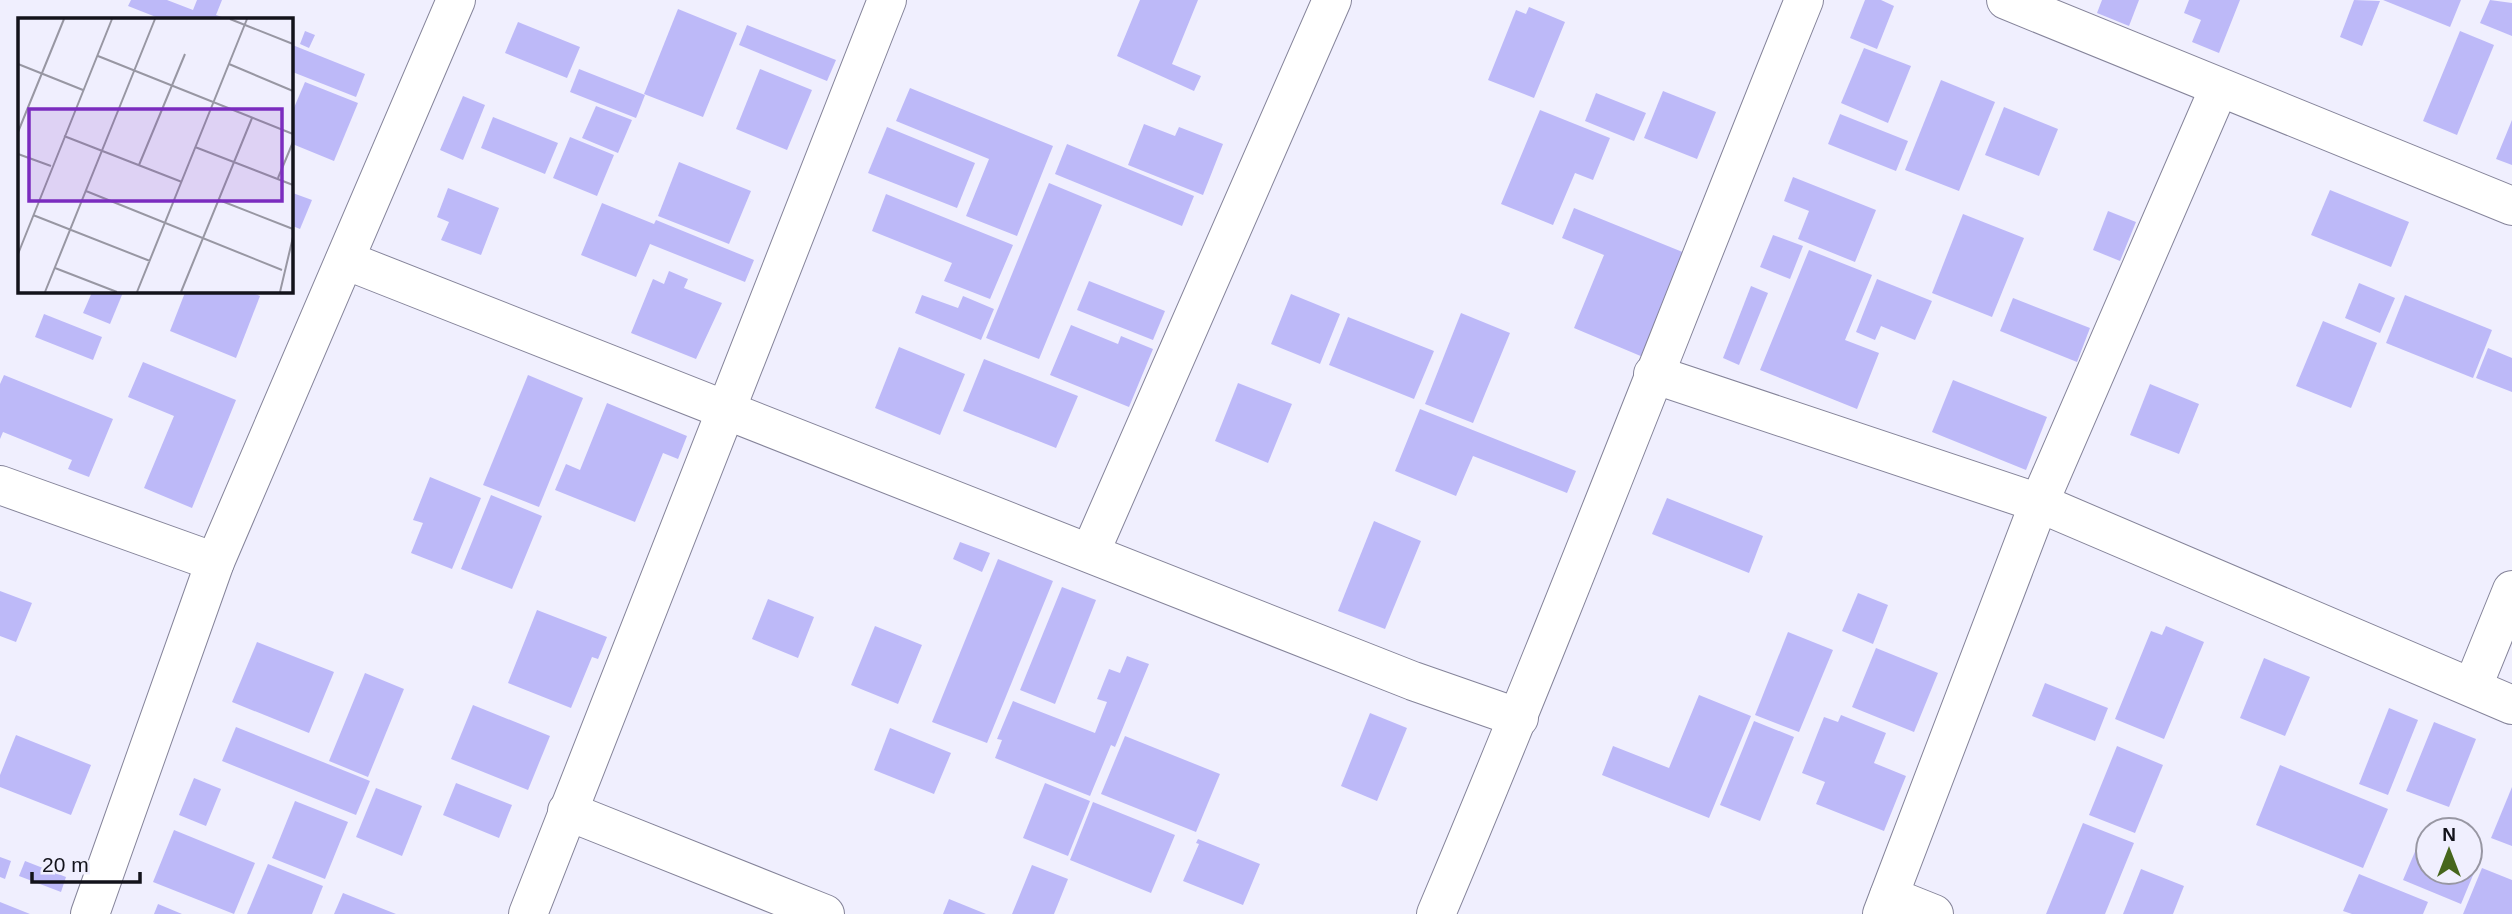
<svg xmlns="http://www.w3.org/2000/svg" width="2512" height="914" font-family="Arial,sans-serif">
	<rect width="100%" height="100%" fill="#f0effe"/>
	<!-- building -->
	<g fill="#bdb9f8">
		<path d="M131,0h36l26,10 4,-10h25l-6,15 12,4h-67l-33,-13z"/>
		<path d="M1140,0h58l-26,64 29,12 -7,15 -77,-35z"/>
		<path d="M1865,0h16l13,6 -17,43 -27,-11z"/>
		<path d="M2102,0h37l-10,26 -32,-13z"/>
		<path d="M2189,0h51l-21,53 -27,-11 9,-22 -17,-7z"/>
		<path d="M2354,0l26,1 -18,45 -22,-9z"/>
		<path d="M2383,0h78l-11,27z"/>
		<path d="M2490,0l22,3v33l-32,-13z"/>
		<path d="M1529,7l36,15 -31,76 -46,-18 28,-70 10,4z"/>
		<path d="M678,9l59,24 -34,84 -59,-23z"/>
		<path d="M518,22l62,25 -13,31 -62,-25z"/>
		<path d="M747,25l89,35 -9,21 -88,-36z"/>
		<path d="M305,31l10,4 -6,13 -9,-4z"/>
		<path d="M2460,31l34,14 -37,90 -34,-14z"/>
		<path d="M290,44l75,30 -9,23 -66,-26z"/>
		<path d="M1864,48l47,18 -23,57 -47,-20z"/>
		<path d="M579,69l66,26 -9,23 -66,-26z"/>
		<path d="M760,69l52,21 -25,60 -51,-21z"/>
		<path d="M1941,80l54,22 -36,89 -54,-21z"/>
		<path d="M305,82l53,21 -24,58 -44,-18v-26z"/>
		<path d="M910,88l143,58 -36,90 -51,-20 23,-57 -93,-38z"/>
		<path d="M1663,91l53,21 -19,47 -53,-21z"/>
		<path d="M1596,93l50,20 -12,28 -49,-20z"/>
		<path d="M463,96l22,9 -22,55 -23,-10z"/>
		<path d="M596,106l36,14 -14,33 -36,-15z"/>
		<path d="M2004,107l54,22 -19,47 -54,-21z"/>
		<path d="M1540,110l70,28 -17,42 -18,-7 -22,52 -52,-21z"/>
		<path d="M1840,114l68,27 -12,30 -68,-27z"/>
		<path d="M493,117l65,26 -13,31 -64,-26z"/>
		<path d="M2512,120v45l-16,-6z"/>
		<path d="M1144,124l31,12 4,-9 44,17 -20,51 -75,-30z"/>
		<path d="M887,127l88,36 -18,45 -89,-35z"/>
		<path d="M570,137l44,18 -17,41 -44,-18z"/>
		<path d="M1067,144l127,52 -12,30 -127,-52z"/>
		<path d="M679,162l72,29 -22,53 -71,-28z"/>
		<path d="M1793,177l83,33 -21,52 -57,-23 11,-28 -25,-10z"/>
		<path d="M1049,183l53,22 -63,154 -53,-21z"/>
		<path d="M448,188l51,20 -18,47 -40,-15 8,-18 -12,-5z"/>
		<path d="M2330,190l79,32 -18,45 -80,-32z"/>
		<path d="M290,192l22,8 -12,29 -10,-4z"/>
		<path d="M886,194l127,51 -23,54 -46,-18 8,-18 -80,-32z"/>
		<path d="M602,203l52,21 2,-4 98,40 -9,22 -95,-38 -14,33 -55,-22z"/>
		<path d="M1574,208l111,45 -42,104 -69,-29 30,-73 -42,-17z"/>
		<path d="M2108,211l28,11 -16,39 -27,-11z"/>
		<path d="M1963,214l61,24 -32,79 -60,-24z"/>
		<path d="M1773,235l30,11 -13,33 -30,-12z"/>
		<path d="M1809,250l63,25 -27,65 34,13 -22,56 -97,-39z"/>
		<path d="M669,271l19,8 -4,9 38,15 -26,56 -65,-26 22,-54 11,5z"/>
		<path d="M1877,279l55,22 -17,39 -34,-14 -6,14 -19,-8z"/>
		<path d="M1089,281l76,30 -12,29 -76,-30z"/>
		<path d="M2359,283l36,15 -15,35 -35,-15z"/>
		<path d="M1751,286l17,7 -29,72 -16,-7z"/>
		<path d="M93,290h31l-14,34 -27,-11z"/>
		<path d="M186,290h60l14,6 -24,62 -66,-27z"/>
		<path d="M1291,294l49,20 -20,50 -49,-20z"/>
		<path d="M922,295l36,13 5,-12 31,13 -13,31 -66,-27z"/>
		<path d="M2405,295l87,35 -19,48 -87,-35z"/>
		<path d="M2013,298l77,30 -13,34 -77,-31z"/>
		<path d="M1461,313l49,20 -37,90 -48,-19z"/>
		<path d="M44,314l58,23 -9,23 -58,-23z"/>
		<path d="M1348,317l86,34 -20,48 -85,-34z"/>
		<path d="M2323,321l54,22 -26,65 -55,-22z"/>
		<path d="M1071,325l47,19 3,-8 32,13 -24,58 -79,-32z"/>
		<path d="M899,347l66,27 -25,61 -65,-27z"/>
		<path d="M2488,348l24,10v34l-36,-14z"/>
		<path d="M984,359l94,37 -22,52 -93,-37z"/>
		<path d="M143,362l93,38 -44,108 -48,-20 30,-72 -46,-19z"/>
		<path d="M4,375l109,44 -24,58 -21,-8 4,-9 -69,-28 -3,7v-55z"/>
		<path d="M528,375l55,23 -44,109 -56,-22z"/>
		<path d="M1953,380l94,37 -21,53 -94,-38z"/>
		<path d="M1238,383l54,21 -24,59 -53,-22z"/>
		<path d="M2150,384l49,20 -20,50 -49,-19z"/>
		<path d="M607,403l80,33 -9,23 -15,-6 -28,69 -80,-32 11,-26 14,6z"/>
		<path d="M1420,409l156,62 -9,22 -94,-37 -17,40 -61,-25z"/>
		<path d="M430,477l51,21 -29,71 -41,-16 12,-30 -10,-3z"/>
		<path d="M491,495l51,21 -30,73 -51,-20z"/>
		<path d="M1667,498l96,38 -14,37 -97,-39z"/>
		<path d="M1374,521l47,20 -36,88 -47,-18z"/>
		<path d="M960,542l30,11 -8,19 -29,-13z"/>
		<path d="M998,559l55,22 -66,162 -55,-21z"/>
		<path d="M1062,587l34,13 -41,104 -35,-14z"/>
		<path d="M0,591l32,12 -16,39 -16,-6z"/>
		<path d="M1858,593l30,12 -15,39 -31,-13z"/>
		<path d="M768,599l46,18 -16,41 -46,-19z"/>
		<path d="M537,610l70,27 -9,22 -6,-2 -21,51 -63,-25z"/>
		<path d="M875,626l47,19 -24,59 -47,-19z"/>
		<path d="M2166,626l38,16 -40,97 -49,-20 36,-88 11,4z"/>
		<path d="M1788,632l45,18 -34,82 -44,-17z"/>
		<path d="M257,642l77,30 -25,61 -77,-31z"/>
		<path d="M1876,648l62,25 -24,59 -62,-25z"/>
		<path d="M1127,656l22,8 -34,83 -4,-2 -21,51 -95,-38 7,-18 -5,-1 16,-38 82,32 12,-31 -10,-3 12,-30 11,4z"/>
		<path d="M2264,658l46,19 -25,59 -45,-18z"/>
		<path d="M365,673l39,16 -36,88 -39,-16z"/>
		<path d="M2045,683l63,25 -13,33 -63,-25z"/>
		<path d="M1699,695l52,21 -42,102 -107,-43 11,-29 56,22z"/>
		<path d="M473,705l77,31 -22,54 -77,-31z"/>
		<path d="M2389,708l29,12 -30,75 -29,-11z"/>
		<path d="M1370,713l37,15 -30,73 -36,-15z"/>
		<path d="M1841,715l45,18 -12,30 32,13 -22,55 -68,-27 9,-22 -23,-9 22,-56 14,5z"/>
		<path d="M1754,721l40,16 -34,84 -40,-16z"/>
		<path d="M2434,722l42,17 -27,68 -43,-16z"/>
		<path d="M236,727l134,54 -14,34 -134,-54z"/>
		<path d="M890,728l61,25 -17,41 -60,-24z"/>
		<path d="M16,735l75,30 -20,50 -71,-28v-12z"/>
		<path d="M1125,736l95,38 -24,58 -95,-38z"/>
		<path d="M2117,746l46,19 -28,68 -46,-18z"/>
		<path d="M2280,765l108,44 -25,59 -107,-43z"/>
		<path d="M194,778l27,11 -15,37 -27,-11z"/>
		<path d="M456,783l56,22 -13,33 -56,-23z"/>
		<path d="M1045,783l45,18 -22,55 -45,-18z"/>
		<path d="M2512,787v59l-21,-8z"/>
		<path d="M376,788l46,18 -20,50 -46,-19z"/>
		<path d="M295,801l53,21 -23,57 -53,-21z"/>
		<path d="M1093,802l82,33 -24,58 -81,-33z"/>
		<path d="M2083,823l51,20 -29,71h-59z"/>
		<path d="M2425,828l3,1v43h42v-26l13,5 -22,53 -58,-24z"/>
		<path d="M174,830l81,33 -21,51 -81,-32z"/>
		<path d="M1198,839l62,25 -17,41 -60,-24 16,-37 -3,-1z"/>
		<path d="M0,857l11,4 -6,18 -5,-2z"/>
		<path d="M25,861l41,16 -5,15 -42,-16z"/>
		<path d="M268,864l55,22 -11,28h-65z"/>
		<path d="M1032,865l36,14 -14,35h-42z"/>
		<path d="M2482,868l30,12v34h-49z"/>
		<path d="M2141,869l43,17 -11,28h-50z"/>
		<path d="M2359,874l69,28 -5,12h-71l-9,-3z"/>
		<path d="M343,893l53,21h-62z"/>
		<path d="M949,899l37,15h-43z"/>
		<path d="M0,902l30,12h-30z"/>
		<path d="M158,904l24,10h-28z"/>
	</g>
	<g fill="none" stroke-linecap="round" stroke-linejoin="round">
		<!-- minor casing -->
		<g stroke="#85849a" stroke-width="40">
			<g id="minor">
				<path d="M2006,0l506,206"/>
				<path d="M345,260l1068,421 106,37"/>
				<path d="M1653,374l386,129 473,202"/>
				<path d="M0,485l215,77"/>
				<path d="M1090,553l242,-553"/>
				<path d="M2473,686l39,-96"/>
				<path d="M567,811l258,103"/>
				<path d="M1889,896l45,18"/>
				<path d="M90,914l125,-352 241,-562"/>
				<path d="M528,914l359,-914"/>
				<path d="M1436,914c128,-303 245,-610 368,-914"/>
				<path d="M1882,914l157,-411 180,-415"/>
			</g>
		</g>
		<!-- minor -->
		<use href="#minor" stroke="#fff" stroke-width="38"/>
	</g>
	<!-- overview -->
	<g transform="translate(18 18)">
		<rect width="275" height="275" fill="#f0effe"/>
		<path fill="none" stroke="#9897a3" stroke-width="2" d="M212,1l63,25M80,38l195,78M0,46l65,26M211,46l64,27M0,114l46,-113M46,118l118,46M177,129l98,38M0,136l33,12M121,147l46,-111M260,160l15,-36M68,173l196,79M201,182l74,29M15,197l117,46M0,236l94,-235M37,250l62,24M27,274l110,-273M119,274l110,-273M163,274l71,-174M262,274l13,-55"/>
		<path fill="#7b2cbf" fill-opacity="0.15" stroke="#7b2cbf" stroke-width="3.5" d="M11,91h253v92h-253z"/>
		<rect width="275" height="275" fill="none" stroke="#13131b" stroke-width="3.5"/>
	</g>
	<!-- north arrow -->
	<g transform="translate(2449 851)"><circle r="33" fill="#f0effe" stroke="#9897a3" stroke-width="2"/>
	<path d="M0-5L12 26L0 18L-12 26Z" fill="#46661c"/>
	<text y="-10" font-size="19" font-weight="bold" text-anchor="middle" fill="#13131b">N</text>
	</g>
	<!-- scale -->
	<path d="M32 872v10h108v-10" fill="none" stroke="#13131b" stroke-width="3.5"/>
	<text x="42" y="872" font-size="21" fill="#13131b" stroke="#f0effe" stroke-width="5" paint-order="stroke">20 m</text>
</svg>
